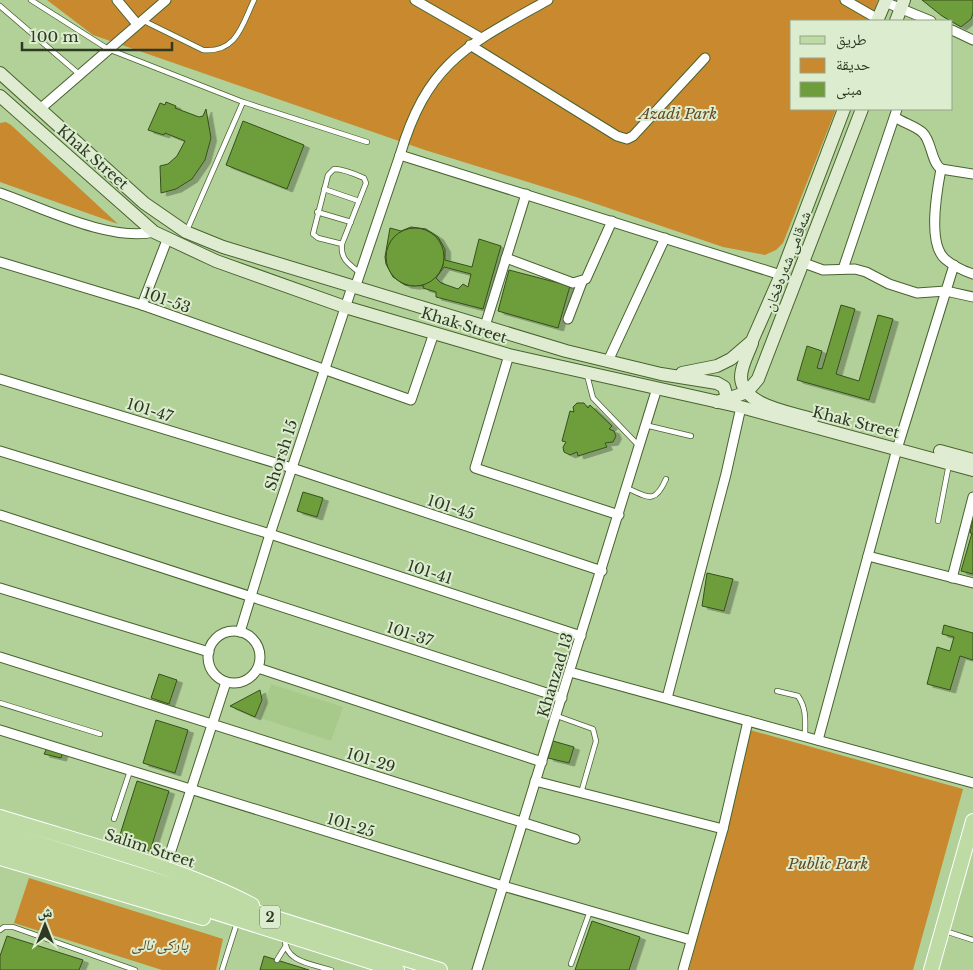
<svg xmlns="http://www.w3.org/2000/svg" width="973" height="970" font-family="'Libre Baskerville','Noto Naskh Arabic',serif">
	<defs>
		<filter id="shadow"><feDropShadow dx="5.5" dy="3" stdDeviation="0" flood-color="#0004"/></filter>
	</defs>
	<rect width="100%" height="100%" fill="#b2d198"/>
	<!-- built -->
	<g fill="#a7ca8a">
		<path d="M973,516v61l-15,-4z"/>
		<path d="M271,684l72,23 -12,34 -71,-23z"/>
	</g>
	<!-- green -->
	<g fill="#c8892f">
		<path d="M47,0h831l-8,21h-78v88h44l-53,134 -7,7 -11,5 -42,-8 -144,-49 -154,-48 -332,-115z"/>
		<path d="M6,122l5,3 107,99 -118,-42v-59z"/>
		<path d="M750,730l213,59 -50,181h-224z"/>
		<path d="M29,878l194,61 -7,31h-54l-148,-47z"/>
	</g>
	<!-- building -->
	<g fill="#6e9e3b" stroke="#36501c" fill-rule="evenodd" filter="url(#shadow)">
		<path d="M922,0h51v13l-2,6 -10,8 -19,-11z"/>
		<path d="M166,102l10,4 -1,2 24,9 4,-1 3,-7 5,29 -6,22 -13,19 -16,10 -15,4 -1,-27 8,-2 9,-8 8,-15 -20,-8 -1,2 -16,-5 12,-27 5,2z"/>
		<path d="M243,121l61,24 -17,44 -61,-24z"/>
		<path d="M411,227l15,2 12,8 7,12v11l27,7 7,-28 22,7 -18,63 -47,-12v-5l-13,-4 1,-2 -19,-1 -12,-8 -7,-13 -1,-7 5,-29 11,3zM412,229h9l15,9 8,17 -1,10 -5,9 -16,11 -10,1 -10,-3 -8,-6 -8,-17 4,-17 5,-7zM444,267l27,7 -3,13 -5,-3 -5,5 -17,-6 -5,-5z"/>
		<circle cx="415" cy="257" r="29"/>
		<path d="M509,270l61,16 -12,42 -60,-17z"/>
		<path d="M841,305l14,4 -19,65 23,7 19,-66 15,4 -24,81 -72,-20 10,-34 15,5 -5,17 5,1z"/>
		<path d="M577,403h7l4,5 2,-3 22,21 -3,3 5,2 2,5 -3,6 -8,1 2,4 -29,9 -1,-4 -7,3 -6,-3 -1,-5 3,-5 -4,-1 8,-30 4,1 -1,-5z"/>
		<path d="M303,492l20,6 -6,19 -20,-6z"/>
		<path d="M973,519v55l-12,-3 11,-38h-2z"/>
		<path d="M707,573l26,6 -9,32 -22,-5z"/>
		<path d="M944,625l29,8v27l-13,-4 -10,34 -23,-6 10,-37 13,4 4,-14 -12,-3z"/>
		<path d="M159,674l18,6 -8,24 -18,-6z"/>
		<path d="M260,690l2,10 -7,17 -25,-11z"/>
		<path d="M156,720l32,10 -13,43 -32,-10z"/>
		<path d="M553,741l21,6 -5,16 -21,-5z"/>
		<path d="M47,748l16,4 -2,6 -17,-4z"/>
		<path d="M137,781l32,10 -19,60 -32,-10z"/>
		<path d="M592,921l48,16 -11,33h-54z"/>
		<path d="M7,936l76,24 -4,10h-79v-14z"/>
		<path d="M264,956l45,14h-49z"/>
	</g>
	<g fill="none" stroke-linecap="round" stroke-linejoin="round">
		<!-- lane casing -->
		<g stroke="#48632f" stroke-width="6">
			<g id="lane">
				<path d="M31,0l77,49 135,53 124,40"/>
				<path d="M0,6l79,68"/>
				<path d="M144,21l59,29c34,3 39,-25 51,-50"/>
				<path d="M324,189l35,12"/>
				<path d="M317,212l34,10"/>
				<path d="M187,230l56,-128"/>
				<path d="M342,244l-24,-6 -5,-4 15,-59 6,-6c10,0 21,5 30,9l2,5 -24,61c-2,15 7,20 18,29"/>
				<path d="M587,375l6,23 46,48"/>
				<path d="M645,425l46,11"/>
				<path d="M627,488c22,10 28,16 39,-9"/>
				<path d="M938,521l11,-57"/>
				<path d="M777,691l21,5c9,13 7,25 7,41"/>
				<path d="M0,703l100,31"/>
				<path d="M557,716l36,13 3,12 -15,52"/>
				<path d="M114,819l16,-48"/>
				<path d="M0,930l4,-3h9l122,43"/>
				<path d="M945,931l28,9"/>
				<path d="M285,937c-2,25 27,27 46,33"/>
				<path d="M277,960l8,-13"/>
				<path d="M571,964l19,-53"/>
				<path d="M222,970l14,-44"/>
			</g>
		</g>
		<!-- street casing -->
		<g stroke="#48632f" stroke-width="11">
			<g id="street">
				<path d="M117,0l20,24"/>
				<path d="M415,0l66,38"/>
				<path d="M845,0l33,19"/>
				<path d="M885,2l46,19"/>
				<path d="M952,30l21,10"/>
				<path d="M470,45l147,91 10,3 6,-3 72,-78"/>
				<path d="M40,109l126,-109"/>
				<path d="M895,117c8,6 21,9 28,16 9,9 8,29 18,36"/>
				<path d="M400,155c28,-94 68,-110 148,-155"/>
				<path d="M941,169c-4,21 -14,74 4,90 7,6 19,12 28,15"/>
				<path d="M941,169l32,5"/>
				<path d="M0,193c43,15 110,49 154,39"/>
				<path d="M506,258l67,25 13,-4 26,-58"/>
				<path d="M0,262l142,43 269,95 23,-67"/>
				<path d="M804,263l19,7 32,-1 11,3 23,12 28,9 29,-2 27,6"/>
				<path d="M843,269l54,-160"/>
				<path d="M355,288l45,-133 381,120"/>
				<path d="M142,305l25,-65"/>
				<path d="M568,319l14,-37"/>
				<path d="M485,326l41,-132"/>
				<path d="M509,355l-34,113 144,47"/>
				<path d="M608,361l57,-123"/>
				<path d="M0,379l292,89 310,103"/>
				<path d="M0,451l270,83 311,102"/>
				<path d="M0,515l562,183"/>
				<path d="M868,556l105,27"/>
				<path d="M952,578l21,-81"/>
				<path d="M0,588l209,64"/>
				<circle cx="234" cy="657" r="26"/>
				<path d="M240,632l30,-98 82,-247"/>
				<path d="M0,657l575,182"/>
				<path d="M258,668l284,94"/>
				<path d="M570,672l403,111"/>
				<path d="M667,698l59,-224 15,-67"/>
				<path d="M0,730l503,156 188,54"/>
				<path d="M818,740l79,-291 57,-184"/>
				<path d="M535,781l188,48"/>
				<path d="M165,869l61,-187"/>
				<path d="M477,970l180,-582"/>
				<path d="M683,970l40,-141 25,-108"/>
			</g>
		</g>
		<!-- secondary casing -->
		<g stroke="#48632f" stroke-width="14">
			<g id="secondary">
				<path d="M877,21l9,-21"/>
				<path d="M896,21l8,-21"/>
				<path d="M0,73l144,130 42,29 37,15 343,104 95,23 56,9 7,4 2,7 -1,5 -8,3"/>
				<path d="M0,96l154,136 62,29 129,46 164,48 232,52 232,63"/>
				<path d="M752,343c-4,11 -11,23 -11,34 1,29 49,35 71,42"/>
				<path d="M682,373l35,-7 14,-7 21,-18 29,-66 63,-166"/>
				<path d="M722,401l25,-9 11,-13 104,-270"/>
				<path d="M940,451l33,9"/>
			</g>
		</g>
		<!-- primary casing -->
		<g stroke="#fff" stroke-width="16">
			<g id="primary">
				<path d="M0,817c82,26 177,49 252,88"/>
				<path d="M0,831l440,139"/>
				<path d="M0,844l397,126"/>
				<path d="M0,858l203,60"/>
				<path d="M931,970l42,-149"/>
			</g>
		</g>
		<!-- lane -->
		<use href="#lane" stroke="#fff" stroke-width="4.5"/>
		<!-- street -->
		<use href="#street" stroke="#fff" stroke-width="9"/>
		<!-- secondary -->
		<use href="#secondary" stroke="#dfecd2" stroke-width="12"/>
		<!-- primary -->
		<use href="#primary" stroke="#bedaa5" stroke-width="14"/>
	</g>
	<g text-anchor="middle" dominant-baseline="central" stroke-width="4" stroke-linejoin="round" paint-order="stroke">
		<!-- shield labels -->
		<rect fill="#dceccf" stroke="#626f56" stroke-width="1" x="260" y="905.5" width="20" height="23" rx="4"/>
		<g font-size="14" font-weight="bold" fill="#2d3922">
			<text x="270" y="917">2</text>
		</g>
		<!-- park labels -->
		<g font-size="15" font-style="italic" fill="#664821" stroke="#dceccf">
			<text x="678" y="113">Azadi Park</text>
			<text x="828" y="863">Public Park</text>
			<text x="160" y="944">پارکی نالی</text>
		</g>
		<!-- street labels -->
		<g font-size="15" fill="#2d3922" stroke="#dceccf">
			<text transform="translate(93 157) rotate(41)">Khak Street</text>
			<text transform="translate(787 261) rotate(-69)">شەقامی شەرەفخان</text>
			<text transform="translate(167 300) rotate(19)">101-53</text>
			<text transform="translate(464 325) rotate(17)">Khak Street</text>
			<text transform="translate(150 410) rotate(17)">101-47</text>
			<text transform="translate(856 422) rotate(14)">Khak Street</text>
			<text transform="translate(281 455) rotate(-72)">Shorsh 15</text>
			<text transform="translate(451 507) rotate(18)">101-45</text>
			<text transform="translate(430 572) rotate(18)">101-41</text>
			<text transform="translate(410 634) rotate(18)">101-37</text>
			<text transform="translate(555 675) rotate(-73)">Khanzad 13</text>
			<text transform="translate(371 760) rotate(17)">101-29</text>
			<text transform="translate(351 825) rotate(17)">101-25</text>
			<text transform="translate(150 848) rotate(18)">Salim Street</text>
		</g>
	</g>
	<!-- legend -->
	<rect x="790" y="20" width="162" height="90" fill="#dceccf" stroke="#96a48a"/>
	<rect x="800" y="36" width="25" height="8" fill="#bedaa5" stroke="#96a48a"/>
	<text x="836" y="45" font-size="15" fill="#2d3922">طريق</text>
	<rect x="800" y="58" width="25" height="15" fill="#c8892f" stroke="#96a48a"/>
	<text x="836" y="70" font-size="15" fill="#2d3922">حديقة</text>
	<rect x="800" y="82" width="25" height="15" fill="#6e9e3b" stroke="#96a48a"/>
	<text x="836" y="95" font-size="15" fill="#2d3922">مبنى</text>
	<!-- north arrow -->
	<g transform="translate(45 925)" stroke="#dceccf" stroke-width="4" paint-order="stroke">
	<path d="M0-4L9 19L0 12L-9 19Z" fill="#2d3922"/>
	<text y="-8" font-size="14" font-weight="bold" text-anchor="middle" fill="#2d3922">ش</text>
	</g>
	<!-- scale -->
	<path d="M22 42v8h150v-8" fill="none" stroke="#2d3922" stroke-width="2.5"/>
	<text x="30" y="42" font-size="15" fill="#2d3922" stroke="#dceccf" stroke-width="4" paint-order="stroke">100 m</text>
</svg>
